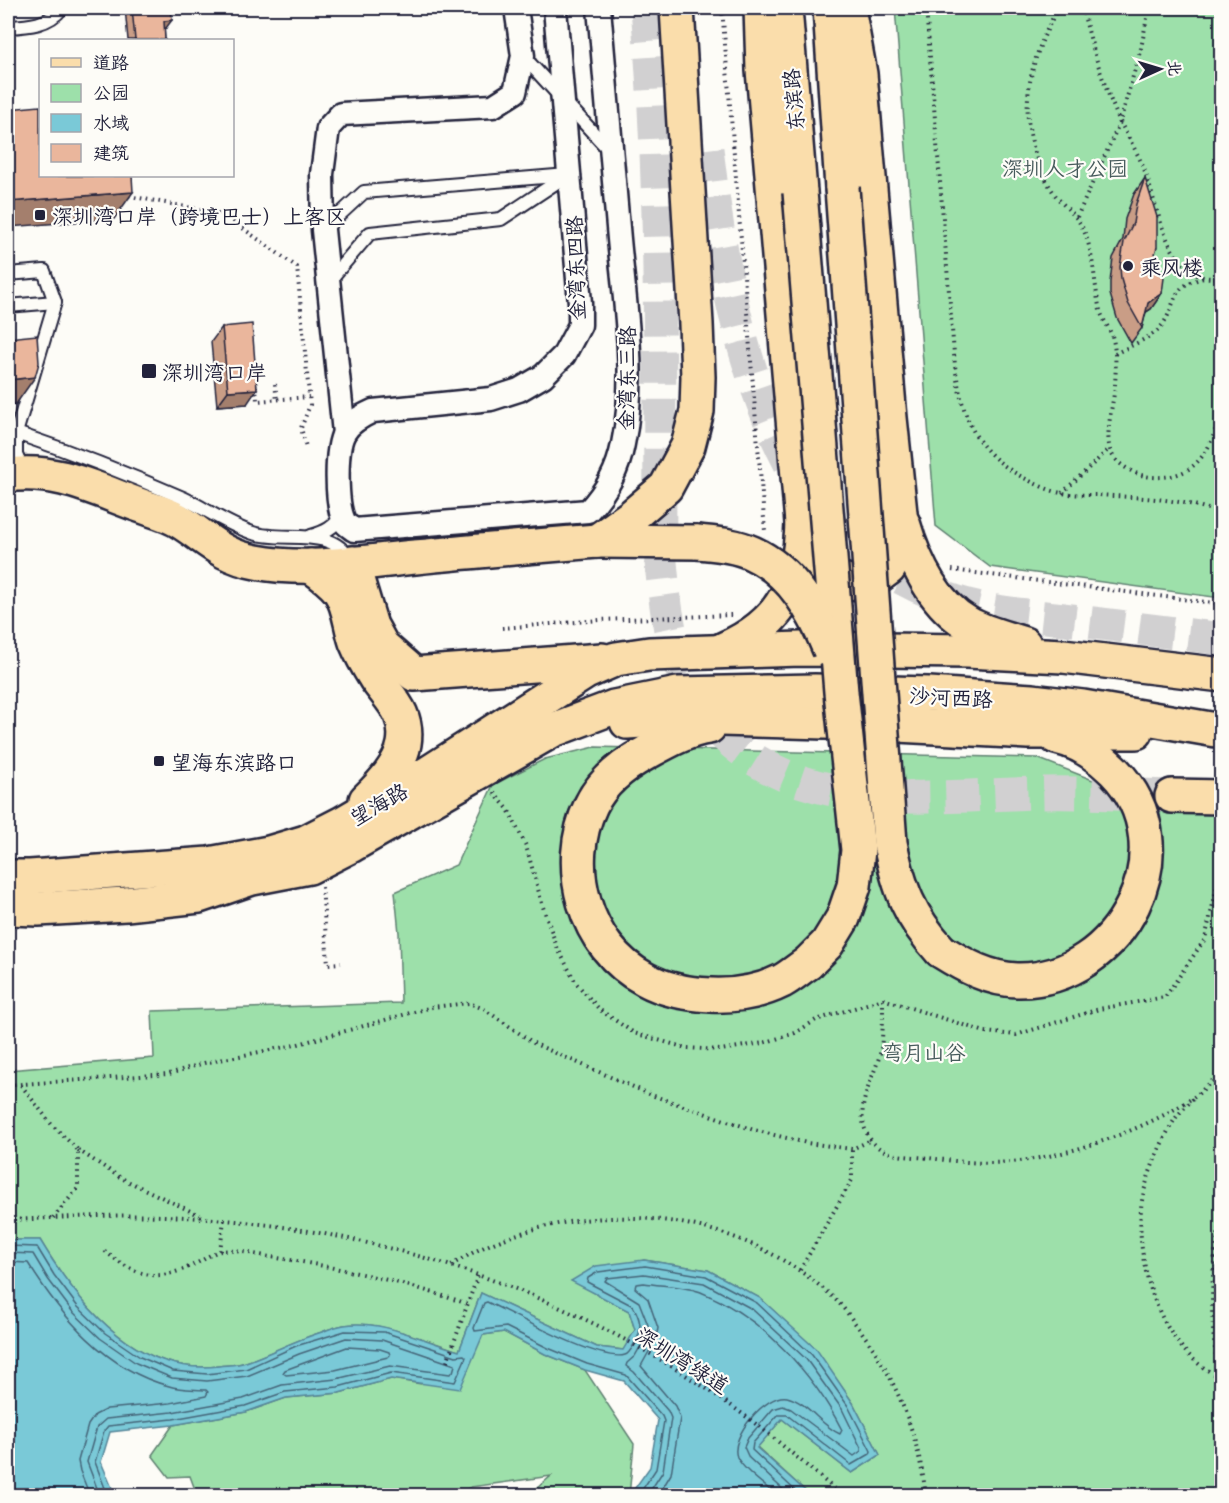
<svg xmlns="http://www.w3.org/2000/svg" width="1229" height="1503" font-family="'Playpen Sans','LXGW WenKai TC',sans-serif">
	<rect width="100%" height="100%" fill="#fdfcf7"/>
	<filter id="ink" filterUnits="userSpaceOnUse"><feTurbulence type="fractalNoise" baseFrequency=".0167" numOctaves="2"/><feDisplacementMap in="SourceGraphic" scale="12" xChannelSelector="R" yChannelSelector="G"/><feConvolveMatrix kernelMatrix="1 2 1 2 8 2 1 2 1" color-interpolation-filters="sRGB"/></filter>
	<g filter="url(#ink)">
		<!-- green -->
		<g fill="#9de0aa" stroke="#608172" stroke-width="1.5">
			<path d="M895,8h326v590l-231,-31 -54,-41z"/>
			<path d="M595,747l442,11 127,50 57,3v684h-411l-53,-48 25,-28 70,54 28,-18 -27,-52 -37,-53 -56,-52 -52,-28 -64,-10 -72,21 57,30 6,19 -11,20 -27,-3 -116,-54 -22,58c-35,-11 -79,-31 -115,-26 -7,1 -15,4 -22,7 -26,8 -50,21 -76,30 -8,3 -18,3 -27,4 -82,11 -141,-62 -179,-126h-32v-170l146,-12 -2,-47 249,-8 -2,-70 -4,-41 61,-27 37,-80 52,-26z"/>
			<path d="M504,1332l41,22 40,16 49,74 -5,52 -100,-1 22,-19 -80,11 -16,8h-258l-7,-19 -21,1 -17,-22 21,-30 73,-13 40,-14 53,-5 52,-14 30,5 62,-49z"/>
		</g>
		<!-- water -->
		<path fill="#7ac9d7" stroke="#578699" stroke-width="1.5" d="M8,1240h32c38,64 97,137 179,126 9,-1 19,-1 27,-4 26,-9 49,-22 76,-30 7,-3 15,-6 22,-7 38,-6 79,16 115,26l22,-58 116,54 26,3 12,-20 -6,-19 -58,-30 25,-15 48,-6 64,10 52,28 57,52 36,53 27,52 -28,18 -70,-54 -25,29 53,47h-180l20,-28 8,-47 -34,-39 -39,-11 -40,-16 -41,-22 -21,3 -23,54 -69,-10 -52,14 -53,5 -40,14 -73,13 -63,7 -9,30 14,33h-107z"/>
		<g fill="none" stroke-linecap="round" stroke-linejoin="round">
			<!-- shore -->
			<g stroke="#456579" stroke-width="1.5">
				<path d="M8,1246l29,1 17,28 24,32 27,26 35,24 33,14 34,3 39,-5 50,-23 49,-15 39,1 72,24 8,-1 2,2 -11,25 -64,-9 -53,14 -53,5 -40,14 -72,13 -65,7 -4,5 -9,31 13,34"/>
				<path d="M8,1253l25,1 15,25 24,32 28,27 36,25 36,15 35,3 40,-5 52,-22 47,-16 36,2 73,25 -2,7 -3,2 -60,-8 -54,13 -54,6 -39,14 -71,13 -66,7 -9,8 -10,35 13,34"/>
				<path d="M8,1262l20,1c33,53 78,107 141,123 11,4 25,3 37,4l2,2 -2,4 -36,7 -63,6 -12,6 -7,10 -10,36 2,10 10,25"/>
				<path d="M347,1347l33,2 9,3 1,3 -2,2 -53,13 -49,5 -3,-2 2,-3z"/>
				<path d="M638,1496l18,-27 8,-48 -2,-5 -36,-41 -39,-11 -39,-16 -42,-21 -31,4 -1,-3 10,-25 3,-1c26,12 114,61 138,53 5,-1 8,-10 11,-14 7,-12 4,-23 -3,-35l-46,-24 1,-4 10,-6 47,-6 61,10 51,27 55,52 36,51 23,45 -1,3 -19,11 -64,-50h-9l-25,28 -1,7 49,46"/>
				<path d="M647,1496l16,-25 8,-53 -3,-7 -34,-39 -8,-6 1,-3 8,-7 13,-23v-8l-9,-23 -34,-21 2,-3 37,-4 60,9 48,26 54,50 36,50 19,39v3l-7,5 -63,-47 -8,-3 -10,3 -25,29 -4,9 5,11 41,38"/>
				<path d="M658,1496l13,-22 9,-56 -5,-12 -34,-40 15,-27 2,-11 -10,-29 -13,-11 1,-4 8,-1c17,3 44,3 59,10 60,25 110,80 139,137l-2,4c-19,-8 -32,-32 -53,-37 -21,-4 -58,40 -50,60 6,13 29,29 40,39"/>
			</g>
			<!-- motorway-tunnel -->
			<g stroke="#d1d0d1" stroke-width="33" stroke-dasharray="33 16" stroke-linecap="butt">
				<path d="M647,8c16,180 12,362 13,543 5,57 11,117 45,165 5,7 13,13 19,19 83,82 211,60 317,58 43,-1 88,2 131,3"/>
				<path d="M707,149c13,107 31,214 81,311 11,22 24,46 42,64 36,37 81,64 131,79 33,10 68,12 103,16 52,7 105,13 158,20"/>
			</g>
			<!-- service casing -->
			<g stroke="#22223b" stroke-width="16">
				<g id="service">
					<path d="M8,27c20,-1 41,-2 54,-19"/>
					<path d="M523,56l86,94"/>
					<path d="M323,230l41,-38 204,-17"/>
					<path d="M8,274l36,-3 11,31 -39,131v22l8,18"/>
					<path d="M328,282l42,-49 131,-14 68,-45"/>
					<path d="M8,306l47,-4"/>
					<path d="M16,433c56,19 112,41 167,65 23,11 45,27 70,35 31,10 78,-8 97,27"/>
					<path d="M311,536c14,-4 23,-8 31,-21"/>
				</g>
			</g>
			<!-- minor casing -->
			<g stroke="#22223b" stroke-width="27">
				<g id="minor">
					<path d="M555,8l25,295v22l-16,30 -21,21 -24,14 -28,9 -118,12c-11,5 -23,11 -29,22 -9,17 -8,71 0,88 2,4 6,6 10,9l234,-19c18,-19 30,-40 35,-67 14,-66 2,-139 -4,-205 -7,-77 -14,-154 -20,-231"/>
					<path d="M344,433l-21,-203 -1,-56 6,-46 13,-14 152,-8 22,-14 8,-36 -7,-48"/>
				</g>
			</g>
			<!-- primary casing -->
			<g stroke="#22223b" stroke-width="38">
				<g id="primary">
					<path d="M785,8l15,184"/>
					<path d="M830,8l12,180"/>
					<path d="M802,523l9,31 8,13 11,8 18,7 14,1 15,-6 12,-9 7,-12 4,-43 -10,-95 -30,-344 -12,-66"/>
					<path d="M903,523c11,38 29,79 64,100 17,10 39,15 57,21"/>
					<path d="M597,541l100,1"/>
					<path d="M352,563l19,63 11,20 32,28 188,-14"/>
					<path d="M311,566c10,7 20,14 28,24 11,16 11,35 17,52 5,12 13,26 20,37 15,21 33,35 28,65 -4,22 -23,41 -38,56"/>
					<path d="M724,649c59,-26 76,-64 78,-126l-39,-453 -2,-62"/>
					<path d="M627,722l60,-4 172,5 169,9h108"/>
					<path d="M709,727c-22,3 -43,15 -63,26 -22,12 -44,29 -55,52 -29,60 -7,142 54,174 20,11 43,15 66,16 24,1 49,-3 71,-14 9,-5 17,-12 26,-18"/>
					<path d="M8,877h22l179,-13 60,-11 37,-11 37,-19 87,-51 156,-100 30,-13 33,-5 152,-5 166,2 96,5 159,19"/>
					<path d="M8,908l30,1 88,-5 73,-8 53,-18 57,-11 43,-22 201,-115 61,-23 64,-13 137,-3 114,3 103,7 51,6 139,24"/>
					<path d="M941,951c24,15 47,28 76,29 104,2 173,-132 97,-209 -16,-16 -35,-29 -58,-34"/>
				</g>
			</g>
			<!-- trunk casing -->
			<g stroke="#22223b" stroke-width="38">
				<path id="trunk" d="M8,475c47,-7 87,14 131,30 13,5 30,9 42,17 27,17 41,34 75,40 52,10 107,0 159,-5 61,-6 121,-11 182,-16"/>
			</g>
			<!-- motorway casing -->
			<g stroke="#22223b" stroke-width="38">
				<g id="motorway">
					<path d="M597,541l35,-25 34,-29 22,-41 9,-35 1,-34 -2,-53 -19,-316"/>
					<path d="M1172,796l50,1"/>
				</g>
			</g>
			<!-- path -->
			<g stroke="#22223b" stroke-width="4" stroke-dasharray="1.5 4.5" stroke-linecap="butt">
				<path d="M722,8l43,523"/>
				<path d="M926,8l29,358c8,53 19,85 69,112 12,6 25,13 38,15 12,2 25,2 37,2 42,3 84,3 123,19"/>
				<path d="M1058,8c-19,35 -33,71 -30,112 3,26 12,54 28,76 9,12 22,20 28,35 10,24 10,50 15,75 2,12 11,22 14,33 3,15 3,31 2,46 -1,18 -13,55 -2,71 9,12 25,20 39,21 48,3 62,-33 70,-73"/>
				<path d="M1082,8c9,34 18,67 32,100 8,21 22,40 30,61 11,29 18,74 40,97 10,10 23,14 38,11"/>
				<path d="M129,196l94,18 74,53 13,138 -9,23 5,19"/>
				<path d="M1077,217l43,-95 21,-74 8,-40"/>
				<path d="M1115,354c14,-8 38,-16 48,-30 15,-22 6,-38 41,-46"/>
				<path d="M275,384l2,16"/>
				<path d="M256,386l1,15 52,-4"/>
				<path d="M1062,493l48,-45"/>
				<path d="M952,570l270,34"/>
				<path d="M502,628l98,-8 132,-5"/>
				<path d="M494,793l14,16 18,37 17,61 14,40 19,36 24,27 34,23 52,15 35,2 42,-7 32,-10 21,-13 67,-21 102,33 31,3 83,-26 66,-12 40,-58 17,-74"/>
				<path d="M322,887l6,77 13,-1"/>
				<path d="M883,999c0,17 0,33 -2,50 -5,29 -32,61 -10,91 13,18 39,16 58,18 30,4 62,7 91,3 56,-7 133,-34 178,-67 8,-7 16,-15 24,-22"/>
				<path d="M8,1085l161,-11 35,-11 91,-18 137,-38 37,-4 15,6 51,35 119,52 100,34 53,13 45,6 19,-9"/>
				<path d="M21,1085l31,40 26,25v38l-25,30"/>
				<path d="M1193,1099c-6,6 -13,13 -18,20 -13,20 -33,67 -34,90 -5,60 21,143 81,169"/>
				<path d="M78,1150l43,28 80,38"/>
				<path d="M8,1220c51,-2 103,-6 154,-4 210,7 417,76 586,202 32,24 63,52 95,78"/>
				<path d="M105,1251c33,27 53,32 92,12 7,-3 16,-11 24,-12 14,-2 36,4 50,6 67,10 133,25 197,47"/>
				<path d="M220,1251l4,-31"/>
				<path d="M451,1265c10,-5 20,-12 31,-17 117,-53 261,-37 355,53 6,6 12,14 17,21 40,50 64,110 72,174"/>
				<path d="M800,1270l52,-90v-31"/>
				<path d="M447,1362l31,-87"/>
				<path d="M1221,1378c-13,-45 -11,-115 1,-160"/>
			</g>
			<!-- service -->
			<use href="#service" stroke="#fdfcf7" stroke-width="12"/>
			<!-- minor -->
			<use href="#minor" stroke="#fdfcf7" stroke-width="22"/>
			<!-- primary -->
			<use href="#primary" stroke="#faddab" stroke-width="33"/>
			<!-- trunk -->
			<use href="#trunk" stroke="#faddab" stroke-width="33"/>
			<!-- motorway -->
			<use href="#motorway" stroke="#faddab" stroke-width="33"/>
			<!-- primary-bridge casing -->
			<g stroke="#22223b" stroke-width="38" stroke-linecap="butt">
				<g id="primary-bridge">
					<path d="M842,188l48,655c9,46 19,73 51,108"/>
					<path d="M800,192l41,500 17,158 -4,36 -11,32 -16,26 -19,19"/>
					<path d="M697,542c19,2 38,3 55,11 41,19 62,58 78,97"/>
				</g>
			</g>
			<!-- primary-bridge -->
			<use href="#primary-bridge" stroke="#faddab" stroke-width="33"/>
		</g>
		<!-- wall -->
		<g fill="#c99d86" stroke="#22223b" stroke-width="1.5">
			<path d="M125,8h46l-5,20 -2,1 1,11h-37z"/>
			<path d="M1145,178l7,86 10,29 -11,16 -5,3 -4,16 -11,15 -14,-25 -7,-24v-12l3,-24 10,-19 2,-20 9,-25z"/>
			<path d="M222,327l25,77 -30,2 -6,-64z"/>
		</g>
		<!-- shaded-wall -->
		<g fill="#a47f6d" stroke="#22223b" stroke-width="1.5">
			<path d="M172,20l-6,8 -8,1 6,-8z"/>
			<path d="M133,192l-19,27 -106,8v-25z"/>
			<path d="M1162,293l-11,16 -14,9 11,-15z"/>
			<path d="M35,377l-19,27 -8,1v-25z"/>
			<path d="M257,389l-10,15 -30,2 11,-15z"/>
		</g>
		<!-- building -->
		<g fill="#eab69c" stroke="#22223b" stroke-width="1.5">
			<path d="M132,8h39l1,12 -8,1 1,19h-30z"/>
			<path d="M40,106v70h92l1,16 -125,10v-93z"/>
			<path d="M1145,178l12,39v30l-5,17 7,6 5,8 -2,15 -14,10 -6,25 -14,-25 -7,-24 -1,-12 4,-25 9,-19 3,-19z"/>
			<path d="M252,324l5,65 -29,2 -6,-64z"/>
			<path d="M37,335l2,28 -4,14 -27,3v-42z"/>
		</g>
	</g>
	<!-- markers -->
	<g fill="#22223b" stroke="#fdfcf7" stroke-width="2">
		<rect x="34" y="209" width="12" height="12" rx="3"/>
		<circle cx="1128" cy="266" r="6"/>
		<rect x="141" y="363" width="16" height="16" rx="3"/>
		<rect x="153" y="755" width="12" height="12" rx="3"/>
	</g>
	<g text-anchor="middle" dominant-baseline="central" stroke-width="4.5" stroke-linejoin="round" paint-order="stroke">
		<!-- street labels -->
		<g font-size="21" fill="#22223b" stroke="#fdfcf7">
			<text transform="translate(792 100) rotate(-95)">东滨路</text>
			<text transform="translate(574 268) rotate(-92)">金湾东四路</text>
			<text transform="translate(625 378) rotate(-89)">金湾东三路</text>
			<text transform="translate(951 696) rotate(3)">沙河西路</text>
			<text transform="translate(378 803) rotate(-30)">望海路</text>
			<text transform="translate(683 1359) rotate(32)">深圳湾绿道</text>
		</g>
		<!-- park labels -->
		<g font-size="21" fill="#475b5c" stroke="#fdfcf7">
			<text x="1065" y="167">深圳人才公园</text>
			<text x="924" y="1051">弯月山谷</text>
		</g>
		<!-- poi labels -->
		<g font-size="21" fill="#22223b" stroke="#fdfcf7" text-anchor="start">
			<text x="52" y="215">深圳湾口岸（跨境巴士）上客区</text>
			<text x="1140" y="266">乘风楼</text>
			<text x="162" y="371">深圳湾口岸</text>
			<text x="171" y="761">望海东滨路口</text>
		</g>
	</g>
	<!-- margin -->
	<rect width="1229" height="1503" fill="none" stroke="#fdfcf7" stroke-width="30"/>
	<rect x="15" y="15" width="1199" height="1473" fill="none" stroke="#22223b" stroke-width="2" filter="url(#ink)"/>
	<!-- legend -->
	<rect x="39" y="39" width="195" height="138" fill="#fdfcf7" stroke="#a5a5ac" stroke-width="1.5"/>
	<rect x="51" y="58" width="30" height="9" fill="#faddab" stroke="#a5a5ac" stroke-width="1.5"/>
	<text x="93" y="69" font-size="18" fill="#22223b">道路</text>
	<rect x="51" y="84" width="30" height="18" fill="#9de0aa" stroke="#a5a5ac" stroke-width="1.5"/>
	<text x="93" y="99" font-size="18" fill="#22223b">公园</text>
	<rect x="51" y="114" width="30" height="18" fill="#7ac9d7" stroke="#a5a5ac" stroke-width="1.5"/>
	<text x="93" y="129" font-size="18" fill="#22223b">水域</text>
	<rect x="51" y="144" width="30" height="18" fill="#eab69c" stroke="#a5a5ac" stroke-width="1.5"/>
	<text x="93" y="159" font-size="18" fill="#22223b">建筑</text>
	<!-- north arrow -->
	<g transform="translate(1160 69) rotate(86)" stroke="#fdfcf7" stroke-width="4.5" paint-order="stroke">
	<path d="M0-4.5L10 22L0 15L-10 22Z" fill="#22223b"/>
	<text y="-9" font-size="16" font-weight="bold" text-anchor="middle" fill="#22223b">北</text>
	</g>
</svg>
